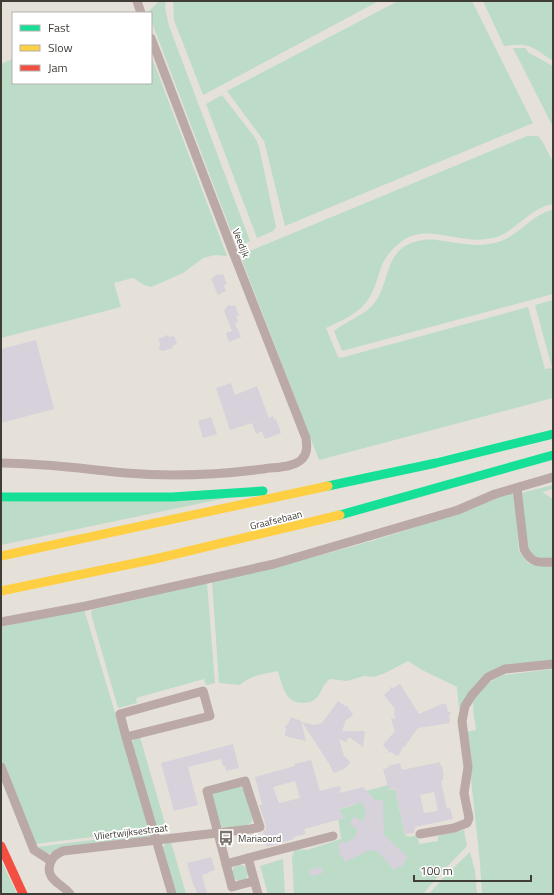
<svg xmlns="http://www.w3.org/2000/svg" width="554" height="895" font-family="'Titillium Web',sans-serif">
	<rect width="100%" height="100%" fill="#e5e1d9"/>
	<!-- green -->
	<g fill="#bcdcc7">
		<path d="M159,1h7l-1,6 4,19 81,215 -13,6 -86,-227v-7l-3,-1z"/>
		<path d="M173,1h206l-176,94 -29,-75z"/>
		<path d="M398,1h74l61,122 -248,103 -21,-85 -37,-50z"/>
		<path d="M483,1h70v60c-21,-14 -23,-19 -49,-15z"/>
		<path d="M513,48h12l4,5 24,13v61z"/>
		<path d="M151,55l76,201 -12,-1 -12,3 -20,15 -32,14 -7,-2 -9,-6 -3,-1 -18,5 7,24 -120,31v-274l12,-5v24h138z"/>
		<path d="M222,95l34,44 3,8 17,80 -3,4 -16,7 -51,-134z"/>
		<path d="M527,136h11l4,5 11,21v42c-17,2 -34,21 -49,30 -5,3 -12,4 -17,5 -28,5 -62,-17 -86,3 -8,6 -15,14 -19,23 -6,16 -8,31 -21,43 -10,9 -23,14 -35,20l12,29 2,1 188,-51 17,62 7,-1 -17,-63 18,-5v98l-234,62 -79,-205z"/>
		<path d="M553,210v84l-211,57 -8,-20c12,-10 27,-14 38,-25 21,-23 9,-60 51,-66 7,-1 14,0 21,1 19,3 39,7 57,0 19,-7 33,-28 52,-31z"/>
		<path d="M553,485v4l-11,3 11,7v59l-11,1 -13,-5 -8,-61z"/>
		<path d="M508,492l6,3 5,56 9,12 5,2 20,-1v99l-52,5 -40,37 -2,4 -2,-22 -35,-17 -14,-9 -23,12 -11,4 -10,-1 -17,5 -17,-2c-8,5 -8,15 -15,20 -3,3 -8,4 -12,4 -18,0 -21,-18 -25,-32 -14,3 -27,4 -38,14l-21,-2 -7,-101c78,-18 156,-38 231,-64 22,-7 44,-17 65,-26z"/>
		<path d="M226,498l-225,47v-43z"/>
		<path d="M207,583l8,100 -9,2 -2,-6 -68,19 1,5 -19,5 -27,-94 1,-4z"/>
		<path d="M84,609l66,221 -115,14 -34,-86v-131z"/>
		<path d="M553,669v225h-71l-2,-31 -14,-131 10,-2c-1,-9 -3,-18 -3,-26 0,-12 21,-26 31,-29z"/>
		<path d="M140,737l26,90 -10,1 -24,-86 3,-3z"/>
		<path d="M388,785l1,5 6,-1 10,46 4,2 8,-2 2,9 19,-3v-5l26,-6 3,16 -26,27 -18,21h-129l-2,-37 3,-8 12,1 34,-11 -4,-29 20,-6 -2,-10z"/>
		<path d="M240,786l4,4 8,28v4c-7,6 -23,7 -32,5l-8,-32 4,-4z"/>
		<path d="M150,833l-1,3 -4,1 -86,11 -8,5 -4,1 -11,-7z"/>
		<path d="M171,842l15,52h-10l-13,-47 3,-4z"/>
		<path d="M470,852l5,19 2,23h-48l16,-18z"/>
		<path d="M283,859l2,35h-17l-8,-28z"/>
		<path d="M1,860l16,34h-16z"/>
		<circle cx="240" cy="873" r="8"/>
	</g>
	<!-- building -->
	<g fill="#d6d1db" fill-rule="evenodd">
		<path d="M217,274l3,1 3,-1 4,10 -3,1 2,6 -8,4 -7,-16z"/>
		<path d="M229,305l3,1 3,-1 4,10 -3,1 2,6 -3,1 6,14 -12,5 -3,-9 6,-2 -8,-20 3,-5z"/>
		<path d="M168,335l1,2 5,-1 3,8 -5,2 1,2 -10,3 -3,-1 -1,-2 1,-4 -2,-5z"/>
		<path d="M36,340l18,69 -53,14v-74z"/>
		<path d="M231,383l4,12 22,-9 12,32 4,-2 1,4 2,-1 5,14 -16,6 -3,-8 -6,3 -4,-11 -22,7 -14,-42z"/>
		<path d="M211,417l6,17 -14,4 -5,-17z"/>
		<path d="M400,684l19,30 23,-10h4l2,7 3,2 -2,2 1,8 -32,5 -13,18 -3,2 -2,5 -2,3 -7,-4 -3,1v-3l-5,-5 12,-14 -4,-13 5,1 -2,-6 1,-4 -11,-14 6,-5v-3l3,1z"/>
		<path d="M338,701l7,5 2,-1 1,3 5,6 -2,3 -5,3 -4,11h23l-2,16 -14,-10 -3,5 -7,-3 5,17 4,3 2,4 -6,6 -10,4 -2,-3 -2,-5 -28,-43 12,3 8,-2z"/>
		<path d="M291,717l10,4 5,20 -21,-5 1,-8 -1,-2 3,-2z"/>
		<path d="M233,744l6,24 -13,3 -1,-5h-2l-2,-7 -33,8 10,38 -24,6 -13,-48z"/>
		<path d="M311,760l9,31 18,-5 3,1 -1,6 23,-6 12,13h8l1,35 24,22 -5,7v2h-3l-6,4 -16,-18 -8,-2 -25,12 -4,-7 -3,-1 2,-2 -2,-8 3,-2h6l4,-3 4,-1 2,-9 -7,-5 4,-8 9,6 3,-11 -4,-9 -23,7 6,9 -41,11 2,5 -13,3 1,2 -27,8 -4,-15 3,-3v-4l-7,-20h3l-7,-28 40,-11 -1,-2zM295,781l5,17 -21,5 -6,-16z"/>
		<path d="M440,762l1,5 1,-1 2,9h-1v5l-2,1 6,28 3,-1 3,11 -38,8 -1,6 -9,1 -10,-46 -6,2 -6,-21 5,-1v-2l12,-3 2,7zM434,792l4,19 -14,2 -4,-18z"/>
		<path d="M211,857l4,13 -6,2v1l-7,2 5,19h-10l-2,-7h-1l-7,-24z"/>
		<path d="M321,867l2,6 -12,4 -2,-7z"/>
	</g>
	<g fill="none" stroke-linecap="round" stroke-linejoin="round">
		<!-- street -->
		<g stroke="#bba9a6" stroke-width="9">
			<path d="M137,1l4,12"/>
			<path d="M1,463c42,0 83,6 125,10 46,4 91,2 137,-4 11,-2 29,-1 38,-9 7,-6 6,-14 5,-22l-73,-186 -82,-214"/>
			<path d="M517,488l7,61c7,14 14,14 29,13"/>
			<path d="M1,622l85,-16 188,-42 184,-54 37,-16 58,-17"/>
			<path d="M126,737l84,-21 -7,-25 -83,23 6,23 46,157"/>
			<path d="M1,767l33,83 17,11"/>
			<path d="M420,834l34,-6 13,-5 2,-5 -5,-25 4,-26 -6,-46 3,-15 7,-11 16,-18 17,-8 48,-5"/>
			<path d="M248,858l85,-22"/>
			<path d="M226,864l22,-6 10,36"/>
			<path d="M70,894c-7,-10 -25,-14 -20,-30 2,-7 6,-10 13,-13l188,-22 9,-2 -15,-46 -38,10 25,96 22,-6"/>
		</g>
		<!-- fast -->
		<g stroke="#16e098" stroke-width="9">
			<path d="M328,486l108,-23 117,-29"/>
			<path d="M1,497h171l91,-6"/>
			<path d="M340,515l213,-60"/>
		</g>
		<!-- slow -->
		<g stroke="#ffcf43" stroke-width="9">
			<path d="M1,556l327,-70"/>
			<path d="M1,591l154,-32 185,-44"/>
		</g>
		<!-- jam -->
		<path stroke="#f24e42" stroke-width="9" d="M1,846l22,48"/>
	</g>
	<!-- icons -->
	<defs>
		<g id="bus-bare" transform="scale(1.2)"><path d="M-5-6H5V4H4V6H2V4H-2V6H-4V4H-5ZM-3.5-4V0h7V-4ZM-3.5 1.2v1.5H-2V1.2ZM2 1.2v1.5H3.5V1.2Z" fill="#7a766f" stroke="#fff" stroke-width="2.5" paint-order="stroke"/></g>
	</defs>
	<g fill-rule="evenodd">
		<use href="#bus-bare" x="226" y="838"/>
	</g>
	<g text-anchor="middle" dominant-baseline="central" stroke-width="3.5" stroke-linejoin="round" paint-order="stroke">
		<!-- street labels -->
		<g font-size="10" fill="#403c36" stroke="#fff">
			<text transform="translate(241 243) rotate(69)">Veedijk</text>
			<text transform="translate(276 520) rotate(-14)">Graafsebaan</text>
			<text transform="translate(131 832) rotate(-7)">Vliertwijksestraat</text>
		</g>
		<!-- poi labels -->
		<g font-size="10" fill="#403c36" stroke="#fff" text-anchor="start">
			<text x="238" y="838">Mariaoord</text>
		</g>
	</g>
	<!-- border -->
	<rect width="554" height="895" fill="none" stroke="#403c36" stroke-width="4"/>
	<!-- legend -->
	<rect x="12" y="12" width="140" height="72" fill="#ffffff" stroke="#b3b1af"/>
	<rect x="20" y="25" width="20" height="6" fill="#16e098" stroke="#b3b1af"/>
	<text x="48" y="32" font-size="12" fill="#403c36">Fast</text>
	<rect x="20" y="45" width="20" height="6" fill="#ffcf43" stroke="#b3b1af"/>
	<text x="48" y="52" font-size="12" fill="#403c36">Slow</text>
	<rect x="20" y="65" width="20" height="6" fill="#f24e42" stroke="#b3b1af"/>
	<text x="48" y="72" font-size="12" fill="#403c36">Jam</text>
	<!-- scale -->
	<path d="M414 875v6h117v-6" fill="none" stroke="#403c36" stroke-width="2"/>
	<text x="420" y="875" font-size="12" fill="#403c36" stroke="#ffffff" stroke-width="3" paint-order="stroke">100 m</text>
</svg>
